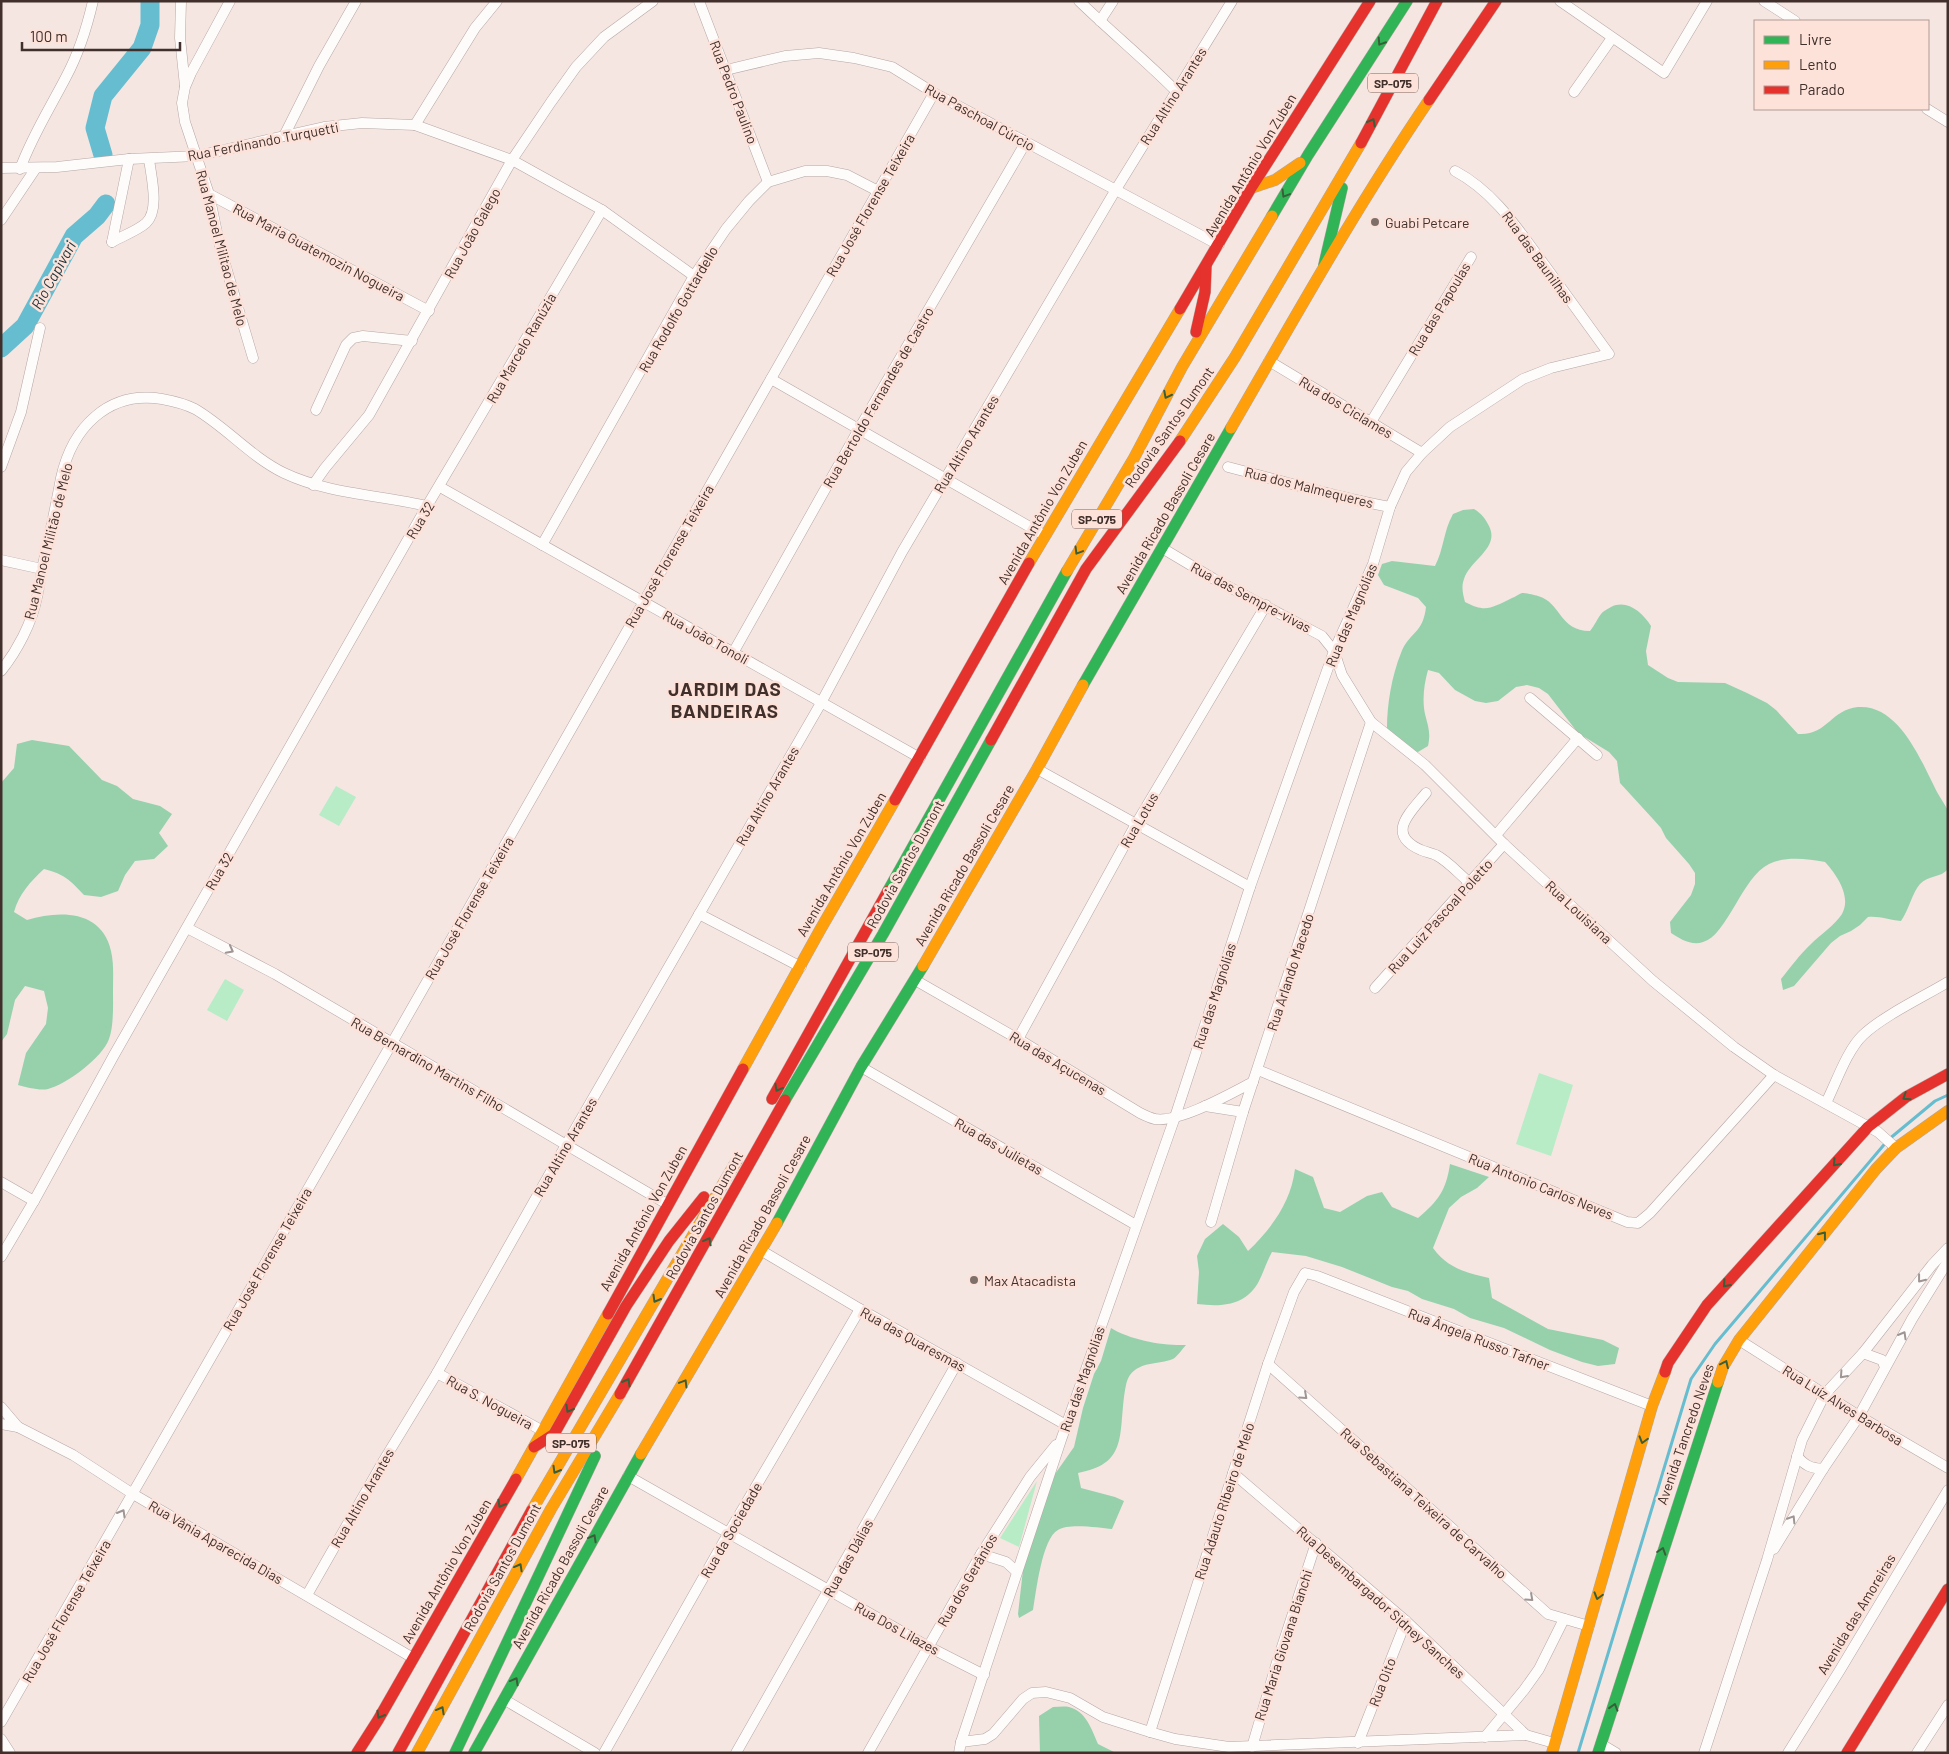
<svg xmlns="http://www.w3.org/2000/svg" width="1949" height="1754" font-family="Barlow,sans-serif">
	<rect width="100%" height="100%" fill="#f5e6e2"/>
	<!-- green -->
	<g fill="#b7ecc7">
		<path d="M336,786l20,11 -17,29 -20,-11z"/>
		<path d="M225,979l19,11 -17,31 -20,-11z"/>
		<path d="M1539,1073l34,12 -22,71 -35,-12z"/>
		<path d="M1037,1481l-18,66 -19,-9z"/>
	</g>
	<!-- forest -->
	<g fill="#96d1ac">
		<path d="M1474,509c8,5 11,9 15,17 11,22 -18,33 -25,53 -3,8 -1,15 1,23 21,11 26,6 47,-4 3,-1 7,-4 10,-5 4,0 12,2 16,3 24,7 21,35 52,35 5,-6 7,-12 11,-17 2,-3 7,-5 10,-7 16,-8 31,5 40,19l-5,25 2,14 20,13 10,4 47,1 22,10 20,10 9,7 22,24c29,2 32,-24 60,-27 40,-3 62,51 77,81 3,7 10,16 13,23 1,9 0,46 0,58 -7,9 -20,6 -28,15 -8,9 -11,26 -19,37 -12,-1 -21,-5 -33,-4l-8,8 -9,6 -11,5 -9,7 -37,43 -11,4 -2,-11c9,-11 19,-25 30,-35 9,-9 24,-19 31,-30 10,-18 -6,-40 -17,-52 -18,-3 -39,-6 -56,2 -27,13 -42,72 -66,78 -11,4 -23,-3 -32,-9l-1,-11 21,-27 4,-11v-11l-6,-9 -23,-26 -5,-10 -8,-9 -33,-36 -3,-22 -8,-9 -31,-19 -30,-39 -9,-6 -12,-3 -11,2 -18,14 -12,2 -11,-2 -20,-11 -16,-17 -11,-3c-4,14 -6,30 -3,44 3,12 6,19 3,32l-10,6 -17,-4 -14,-20c0,-24 5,-53 14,-75 8,-21 22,-19 25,-46l-8,-9 -34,-13 -6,-10 4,-11 10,-3 43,5c9,-17 8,-34 18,-52l10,-4z"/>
		<path d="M32,740l37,6 33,34 15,6 16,13 27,7 12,8 -13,19 9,13 -14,13 -19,2 -10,14 -7,16 -17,6 -17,-2c-14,-15 -20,-21 -40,-26 -14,13 -25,25 -30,43l13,8c33,-10 75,-10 84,31 3,13 2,26 2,38 0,14 1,37 -4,50 -7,19 -42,45 -61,50 -8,2 -22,-2 -30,-4l8,-32 20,-29 2,-16 -4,-17 -19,-5 -10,14 -8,34 -6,8v-259l13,-15 3,-24z"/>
		<path d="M1450,1164l39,13 -12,11 -16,9 -12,11 -16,40c14,20 34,25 56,30l3,20 56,31 55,11 16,8 -4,16 -17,2 -16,-4 -32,-12 -46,-22 -34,-10 -16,-9 -32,-10 -14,-8 -16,-4 -50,-20 -36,-11 -34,-4c-5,9 -8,19 -13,29 -13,25 -37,26 -62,23l2,-32 -2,-16 8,-17 18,-15 16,13 9,14c24,-23 43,-49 47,-82l18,8 11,31 16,4 27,-16 15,-4 10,15 26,11c20,-17 28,-27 32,-54z"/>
		<path d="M1111,1328c19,12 53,18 75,17 -4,4 -8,11 -13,14 -15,6 -32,2 -43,16 -4,5 -5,16 -6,22 -5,41 2,67 -46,76l3,15 34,9 9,4 -12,28c-13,-1 -43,-6 -54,1 -16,8 -22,63 -25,80l-14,8 -1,-4 6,-53 31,-87 19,-27 9,-39 11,-34 7,-13z"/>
		<path d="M1053,1707c5,0 11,-1 16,0 17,4 23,23 29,37l18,9h-76l-1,-37z"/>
	</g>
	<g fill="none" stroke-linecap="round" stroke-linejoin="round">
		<!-- stream -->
		<path stroke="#66bdcf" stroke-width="3" d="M1578,1753l113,-374 24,-35 173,-204 47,-39 13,-6"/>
		<!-- river -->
		<g stroke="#66bdcf" stroke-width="19">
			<path d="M103,155l-8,-27 8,-32 39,-48 8,-23v-24"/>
			<path d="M1,348l24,-22 49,-90 23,-20 9,-12"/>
		</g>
		<!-- street casing -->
		<g stroke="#b5a7a3" stroke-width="11">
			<g id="street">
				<path d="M181,1l-1,37 5,48"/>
				<path d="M230,1l-39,72 -6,14 -3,16 3,19 24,72 11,53 33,111"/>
				<path d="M699,1l69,181"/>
				<path d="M1079,1c32,31 66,59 97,90"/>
				<path d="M1560,1l104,72 43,-72"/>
				<path d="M1764,1l31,20"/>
				<path d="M1100,21l13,-20"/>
				<path d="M726,70l59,-14 34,-3 35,5 38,9 42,26 285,152"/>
				<path d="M1574,92l38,-54"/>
				<path d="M1927,109l21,13"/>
				<path d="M415,125l60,-97 22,-27"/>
				<path d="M284,136l35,-70 37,-65"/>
				<path d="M1,168l56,-1 72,-8 68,-3 127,-29 38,-4 53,2 97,35 90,50 92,66"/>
				<path d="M20,169c12,-33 30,-61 46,-92 13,-24 21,-50 27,-76"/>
				<path d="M209,194l220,117"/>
				<path d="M1,220l35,-52"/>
				<path d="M112,242c10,-6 25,-11 34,-19 14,-13 5,-47 3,-64"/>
				<path d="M112,242l17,-83"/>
				<path d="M1269,361l153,92"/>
				<path d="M771,379l273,156"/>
				<path d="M316,410l30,-65 7,-7 10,-2 49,5"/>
				<path d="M1371,422l100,-165"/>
				<path d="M1,467l20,-55 19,-84"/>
				<path d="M1228,467c54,14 107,30 162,40"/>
				<path d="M313,485l12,-17 44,-53 143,-255 39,-58 25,-35 28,-30 49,-36"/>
				<path d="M440,487l480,271"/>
				<path d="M542,545l152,-269 32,-47 23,-28 19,-19 37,-11h22l20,4 31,16"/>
				<path d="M1162,548l52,31 108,57 12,15 8,24 29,47 54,43 79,79 149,137 81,66 40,28 104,57 18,16"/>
				<path d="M1,560l41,9"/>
				<path d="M733,653l126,-224 167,-287"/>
				<path d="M1,671c16,-20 31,-48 36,-74 3,-12 4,-25 7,-37 6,-27 12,-55 17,-82 11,-50 47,-88 101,-79 11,2 23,5 33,10 31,18 56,48 89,64 44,21 96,22 143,33"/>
				<path d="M1530,698l67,57"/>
				<path d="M1037,769l213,118"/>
				<path d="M1426,793c-16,20 -41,41 -5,57 5,2 10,3 15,5 12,6 23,19 34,28"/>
				<path d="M1496,835l82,-97"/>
				<path d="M699,914l102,53"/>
				<path d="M187,928l88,46 392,230"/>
				<path d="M915,980l103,59 122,74c4,2 10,5 15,6 24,4 75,-25 98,-37"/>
				<path d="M1375,988l129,-144"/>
				<path d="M1018,1039l118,-215 130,-219"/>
				<path d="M861,1067l275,158"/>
				<path d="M1258,1070l369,152 11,1 12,-10 124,-138"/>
				<path d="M1826,1103c10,-20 21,-53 37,-68 20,-19 60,-38 85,-53"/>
				<path d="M1205,1106l38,6"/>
				<path d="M1,1182l33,19"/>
				<path d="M1211,1222l32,-110 128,-390"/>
				<path d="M762,1251l98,58 206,116"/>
				<path d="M1,1257l33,-56 80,-146 313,-549 175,-296"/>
				<path d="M1739,1340l120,76 89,52"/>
				<path d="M1863,1353l19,7 3,7"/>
				<path d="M1268,1364l280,250 41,12"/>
				<path d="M437,1373l106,58"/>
				<path d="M1,1407l17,20 -17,-3"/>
				<path d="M18,1427l55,28 60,39 280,164"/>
				<path d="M1797,1456c8,10 14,12 26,13"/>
				<path d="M1233,1473l173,148 120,114"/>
				<path d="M628,1476l301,171 55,28"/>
				<path d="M1774,1549l49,-80 36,-53 53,-97 36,-58"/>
				<path d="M981,1554l25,8 10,9"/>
				<path d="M307,1595l77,-135 53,-87 129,-228 255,-442 81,-151 213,-361 117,-190"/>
				<path d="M505,1700l90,53"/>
				<path d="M1,1722l391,-679 542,-950"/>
				<path d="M1150,1732l118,-368 26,-72 11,-19 12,3 335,130"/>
				<path d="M1485,1737l39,-47 15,-21 25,-50"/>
				<path d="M1,1739l9,14"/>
				<path d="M961,1742l24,-3 8,-5 30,-35 9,-6 14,-1 24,6 33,19 47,15 25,7 54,8 297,-12 28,8"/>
				<path d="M1358,1743l48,-122"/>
				<path d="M1601,1744l15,9"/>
				<path d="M1252,1747l25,-85 39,-119"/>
				<path d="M604,1753l124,-219 132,-225"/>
				<path d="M736,1753l221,-390"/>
				<path d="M868,1753l113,-199 49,-77 26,-32"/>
				<path d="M959,1753l2,-11 100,-302 114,-323 75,-230 84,-236 39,-87 17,-57 16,-35 16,-19 28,-26 73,-48 28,-11 58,-14c-21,-29 -42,-58 -63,-87 -27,-36 -50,-74 -91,-96"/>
				<path d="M1704,1753l63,-193 35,-120 23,-46 38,-41 69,-88 16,-17"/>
				<path d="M1788,1753l52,-83 108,-180"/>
				<path d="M1917,1753l31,-48"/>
			</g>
		</g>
		<!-- fast casing -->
		<g stroke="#b5a7a3" stroke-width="12">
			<g id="fast">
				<path d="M1272,216l36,-61 99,-154"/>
				<path d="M1324,265l18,-77"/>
				<path d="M1083,685l148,-257"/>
				<path d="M888,891l179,-320"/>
				<path d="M785,1100l98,-166 108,-194"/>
				<path d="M777,1223l84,-156 62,-101"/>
				<path d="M455,1753l140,-297"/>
				<path d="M474,1753l167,-299"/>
				<path d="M1598,1753l120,-371"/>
			</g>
		</g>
		<!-- slow casing -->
		<g stroke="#b5a7a3" stroke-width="12">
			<g id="slow">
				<path d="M1251,188l24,-8 25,-17"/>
				<path d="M1231,428c64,-111 126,-222 198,-328"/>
				<path d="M1180,441l55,-84 126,-214"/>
				<path d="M1029,563l151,-254"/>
				<path d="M1067,571l67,-113 48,-91 90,-151"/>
				<path d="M923,966l114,-197 46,-84"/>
				<path d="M743,1069l77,-139 75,-130"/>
				<path d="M1718,1382l5,-15 16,-27 137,-171 20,-21 52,-37"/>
				<path d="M641,1454l136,-231"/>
				<path d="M516,1479l92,-165"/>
				<path d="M532,1510l205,-350"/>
				<path d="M417,1753l134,-244 69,-115"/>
				<path d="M1552,1753l100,-347 13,-34"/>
			</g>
		</g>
		<!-- jam casing -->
		<g stroke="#b5a7a3" stroke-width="12">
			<g id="jam">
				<path d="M1429,100l67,-99"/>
				<path d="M1361,143l76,-142"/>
				<path d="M1180,309l71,-121 119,-187"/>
				<path d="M1196,332l9,-40 1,-26"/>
				<path d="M991,740l95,-171 94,-128"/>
				<path d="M895,800l134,-237"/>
				<path d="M772,1099l116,-208"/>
				<path d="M608,1314l135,-245"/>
				<path d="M1665,1372l3,-9 39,-58 161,-178 38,-30 42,-23"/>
				<path d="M620,1394l165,-294"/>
				<path d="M534,1447l20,-13 72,-128 43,-65 35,-44"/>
				<path d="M357,1753l21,-33 138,-241"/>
				<path d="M398,1753l134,-243"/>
				<path d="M1847,1753l101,-164"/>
			</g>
		</g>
		<!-- street -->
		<use href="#street" stroke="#fefbfb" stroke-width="10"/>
		<!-- fast -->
		<use href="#fast" stroke="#30b455" stroke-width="11"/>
		<!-- slow -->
		<use href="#slow" stroke="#ff9f0a" stroke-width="11"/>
		<!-- jam -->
		<use href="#jam" stroke="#e5322d" stroke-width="11"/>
	</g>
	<!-- one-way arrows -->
	<defs><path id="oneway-chevron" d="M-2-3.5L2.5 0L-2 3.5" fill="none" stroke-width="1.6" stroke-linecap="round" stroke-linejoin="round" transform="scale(1.25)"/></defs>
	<g stroke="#3a5e39">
		<use href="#oneway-chevron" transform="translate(1381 42) rotate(123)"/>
		<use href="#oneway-chevron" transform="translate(1372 122) rotate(-62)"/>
		<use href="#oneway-chevron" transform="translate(1285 194) rotate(121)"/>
		<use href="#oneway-chevron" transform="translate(1167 395) rotate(117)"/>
		<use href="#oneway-chevron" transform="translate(1078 551) rotate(121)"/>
		<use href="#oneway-chevron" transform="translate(778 1088) rotate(119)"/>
		<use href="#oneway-chevron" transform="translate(1906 1097) rotate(147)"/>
		<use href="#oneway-chevron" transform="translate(1836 1163) rotate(132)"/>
		<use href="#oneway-chevron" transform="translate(1823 1235) rotate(-52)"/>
		<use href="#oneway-chevron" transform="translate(708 1241) rotate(-61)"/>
		<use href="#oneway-chevron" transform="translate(1726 1284) rotate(132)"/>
		<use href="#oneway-chevron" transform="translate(656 1299) rotate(120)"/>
		<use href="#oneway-chevron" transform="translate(1725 1364) rotate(-65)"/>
		<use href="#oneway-chevron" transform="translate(627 1382) rotate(-60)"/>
		<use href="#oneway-chevron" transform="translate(684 1383) rotate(-59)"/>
		<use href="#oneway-chevron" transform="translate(569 1409) rotate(119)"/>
		<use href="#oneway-chevron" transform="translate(1643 1440) rotate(106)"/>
		<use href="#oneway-chevron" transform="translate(556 1470) rotate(120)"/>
		<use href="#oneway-chevron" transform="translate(501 1504) rotate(120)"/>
		<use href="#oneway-chevron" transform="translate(593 1538) rotate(-61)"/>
		<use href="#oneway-chevron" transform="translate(1662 1551) rotate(-72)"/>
		<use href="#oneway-chevron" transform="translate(519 1567) rotate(-61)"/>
		<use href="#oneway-chevron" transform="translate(1598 1596) rotate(106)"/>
		<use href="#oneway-chevron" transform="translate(515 1681) rotate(-61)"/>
		<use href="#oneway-chevron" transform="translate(1614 1707) rotate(-73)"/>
		<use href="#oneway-chevron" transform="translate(441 1710) rotate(-61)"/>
		<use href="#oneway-chevron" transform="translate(380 1715) rotate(120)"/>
	</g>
	<g stroke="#9f9592">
		<use href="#oneway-chevron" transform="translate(230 950) rotate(28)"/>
		<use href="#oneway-chevron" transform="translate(1921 1279) rotate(128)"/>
		<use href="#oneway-chevron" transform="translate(1903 1335) rotate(-60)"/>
		<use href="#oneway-chevron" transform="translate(1843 1375) rotate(132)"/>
		<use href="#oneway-chevron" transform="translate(1304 1396) rotate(42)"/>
		<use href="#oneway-chevron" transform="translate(122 1513) rotate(-60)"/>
		<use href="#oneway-chevron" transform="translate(1792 1519) rotate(-58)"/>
		<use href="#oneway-chevron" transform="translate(1530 1598) rotate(42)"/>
	</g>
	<!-- markers -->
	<g fill="#7f6f6a" stroke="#fde2da" stroke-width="2">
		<circle cx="1375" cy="222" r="5"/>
		<circle cx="974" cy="1280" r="5"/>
	</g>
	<g text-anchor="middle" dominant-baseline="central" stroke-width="5" stroke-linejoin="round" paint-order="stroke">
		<!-- shield labels -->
		<g fill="#fde2da" stroke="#79655f" stroke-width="1">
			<rect x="1368" y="73.5" width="50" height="19" rx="4"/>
			<rect x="1072" y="509.5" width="50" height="19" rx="4"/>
			<rect x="848" y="942.5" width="50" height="19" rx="4"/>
			<rect x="546" y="1433.5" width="50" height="19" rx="4"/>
		</g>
		<g font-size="12" font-weight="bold" fill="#402f2a">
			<text x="1393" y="83">SP-075</text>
			<text x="1097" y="519">SP-075</text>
			<text x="873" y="952">SP-075</text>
			<text x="571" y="1443">SP-075</text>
		</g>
		<!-- street labels -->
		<g font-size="14" fill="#402f2a" stroke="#fde2da">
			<text transform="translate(734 92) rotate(69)">Rua Pedro Paulino</text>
			<text transform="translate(1173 96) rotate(-58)">Rua Altino Arantes</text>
			<text transform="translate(980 117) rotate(29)">Rua Paschoal Cúrcio</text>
			<text transform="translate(263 141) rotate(-11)">Rua Ferdinando Turquetti</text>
			<text transform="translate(1250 165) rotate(-59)">Avenida Antônio Von Zuben</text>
			<text transform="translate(870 205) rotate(-60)">Rua José Florense Teixeira</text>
			<text transform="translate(472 233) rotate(-61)">Rua João Galego</text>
			<text transform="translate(222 248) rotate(75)">Rua Manoel Militao de Melo</text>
			<text transform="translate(319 252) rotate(28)">Rua Maria Guatemozin Nogueira</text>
			<text transform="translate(1538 257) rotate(54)">Rua das Baunilhas</text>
			<text transform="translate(678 309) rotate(-60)">Rua Rodolfo Gottardello</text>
			<text transform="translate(1439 309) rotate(-59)">Rua das Papoulas</text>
			<text transform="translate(521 348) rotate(-60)">Rua Marcelo Ranúzia</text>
			<text transform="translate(878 397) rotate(-60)">Rua Bertoldo Fernandes de Castro</text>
			<text transform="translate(1346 407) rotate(31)">Rua dos Ciclames</text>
			<text transform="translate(1169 427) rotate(-55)">Rodovia Santos Dumont</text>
			<text transform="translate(966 444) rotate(-59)">Rua Altino Arantes</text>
			<text transform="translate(1309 487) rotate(14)">Rua dos Malmequeres</text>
			<text transform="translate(1042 512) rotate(-60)">Avenida Antônio Von Zuben</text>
			<text transform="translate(1165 513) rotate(-60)">Avenida Ricado Bassoli Cesare</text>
			<text transform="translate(420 520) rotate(-59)">Rua 32</text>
			<text transform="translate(48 541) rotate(-76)">Rua Manoel Militão de Melo</text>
			<text transform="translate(669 556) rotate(-60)">Rua José Florense Teixeira</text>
			<text transform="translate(1251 597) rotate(28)">Rua das Sempre-vivas</text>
			<text transform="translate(1351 615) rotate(-67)">Rua das Magnólias</text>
			<text transform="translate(706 637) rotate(29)">Rua João Tonoli</text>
			<text transform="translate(767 796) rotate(-60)">Rua Altino Arantes</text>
			<text transform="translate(1139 820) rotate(-60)">Rua Lotus</text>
			<text transform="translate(841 864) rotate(-60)">Avenida Antônio Von Zuben</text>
			<text transform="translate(905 864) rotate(-61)">Rodovia Santos Dumont</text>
			<text transform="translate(964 865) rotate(-60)">Avenida Ricado Bassoli Cesare</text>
			<text transform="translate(219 871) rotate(-60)">Rua 32</text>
			<text transform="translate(469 908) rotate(-60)">Rua José Florense Teixeira</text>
			<text transform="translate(1579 912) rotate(43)">Rua Louisiana</text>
			<text transform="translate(1440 916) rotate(-48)">Rua Luiz Pascoal Poletto</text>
			<text transform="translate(1290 972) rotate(-72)">Rua Arlando Macedo</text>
			<text transform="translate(1214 996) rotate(-72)">Rua das Magnólias</text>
			<text transform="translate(1058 1063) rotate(31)">Rua das Açucenas</text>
			<text transform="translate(428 1064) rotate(30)">Rua Bernardino Martins Filho</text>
			<text transform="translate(999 1146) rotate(30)">Rua das Julietas</text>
			<text transform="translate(565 1147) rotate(-60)">Rua Altino Arantes</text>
			<text transform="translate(1541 1186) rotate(22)">Rua Antonio Carlos Neves</text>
			<text transform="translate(704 1215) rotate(-61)">Rodovia Santos Dumont</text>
			<text transform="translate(762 1216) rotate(-61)">Avenida Ricado Bassoli Cesare</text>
			<text transform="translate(643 1218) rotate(-61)">Avenida Antônio Von Zuben</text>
			<text transform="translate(267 1259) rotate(-60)">Rua José Florense Teixeira</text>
			<text transform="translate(913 1339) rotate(29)">Rua das Quaresmas</text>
			<text transform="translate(1479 1339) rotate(21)">Rua Ângela Russo Tafner</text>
			<text transform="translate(1082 1379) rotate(-71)">Rua das Magnólias</text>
			<text transform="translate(490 1402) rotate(29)">Rua S. Nogueira</text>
			<text transform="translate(1843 1405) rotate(32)">Rua Luíz Alves Barbosa</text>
			<text transform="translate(1685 1434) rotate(-71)">Avenida Tancredo Neves</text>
			<text transform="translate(362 1498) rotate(-60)">Rua Altino Arantes</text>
			<text transform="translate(1224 1501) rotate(-72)">Rua Adauto Ribeiro de Melo</text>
			<text transform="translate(1424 1503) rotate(42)">Rua Sebastiana Teixeira de Carvalho</text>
			<text transform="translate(731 1530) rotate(-60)">Rua da Sociedade</text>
			<text transform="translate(216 1542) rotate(30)">Rua Vânia Aparecida Dias</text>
			<text transform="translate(848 1558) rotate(-61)">Rua das Dálias</text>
			<text transform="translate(502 1567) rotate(-61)">Rodovia Santos Dumont</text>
			<text transform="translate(560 1567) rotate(-61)">Avenida Ricado Bassoli Cesare</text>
			<text transform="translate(446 1571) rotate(-60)">Avenida Antônio Von Zuben</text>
			<text transform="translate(967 1580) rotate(-60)">Rua dos Gerânios</text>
			<text transform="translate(1381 1602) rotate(42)">Rua Desembargador Sidney Sanches</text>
			<text transform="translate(66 1611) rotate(-60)">Rua José Florense Teixeira</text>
			<text transform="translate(1856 1614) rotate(-59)">Avenida das Amoreiras</text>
			<text transform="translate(897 1628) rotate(29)">Rua Dos Lilazes</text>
			<text transform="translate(1283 1645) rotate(-72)">Rua Maria Giovana Bianchi</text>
			<text transform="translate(1382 1682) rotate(-69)">Rua Oito</text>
		</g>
		<!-- poi labels -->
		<g font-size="14" fill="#402f2a" stroke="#fde2da" text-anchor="start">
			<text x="1385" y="222">Guabi Petcare</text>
			<text x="984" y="1280">Max Atacadista</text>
		</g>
		<!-- water labels -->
		<g font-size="15" font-style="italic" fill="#1a353b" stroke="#fde2da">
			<text transform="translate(53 275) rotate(-61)">Rio Capivari</text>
		</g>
		<!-- district labels -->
		<g font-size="19" font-weight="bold" letter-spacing="1" fill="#402f2a" stroke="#fde2da">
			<text x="725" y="688">JARDIM DAS<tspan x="725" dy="22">BANDEIRAS</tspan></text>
		</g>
	</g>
	<!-- border -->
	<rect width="1949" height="1754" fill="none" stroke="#402f2a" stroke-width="5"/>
	<!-- legend -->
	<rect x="1754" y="20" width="175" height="90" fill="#fde2da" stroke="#b19a94"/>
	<rect x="1764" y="36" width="25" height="8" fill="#30b455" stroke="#b19a94"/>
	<text x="1799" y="45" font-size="15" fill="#402f2a">Livre</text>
	<rect x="1764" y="61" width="25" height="8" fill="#ff9f0a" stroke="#b19a94"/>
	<text x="1799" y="70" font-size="15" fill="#402f2a">Lento</text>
	<rect x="1764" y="86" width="25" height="8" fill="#e5322d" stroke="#b19a94"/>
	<text x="1799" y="95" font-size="15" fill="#402f2a">Parado</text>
	<!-- scale -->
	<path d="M22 42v8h158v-8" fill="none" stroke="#402f2a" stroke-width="2.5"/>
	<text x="30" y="42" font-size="15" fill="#402f2a" stroke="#fde2da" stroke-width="4" paint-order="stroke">100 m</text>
</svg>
